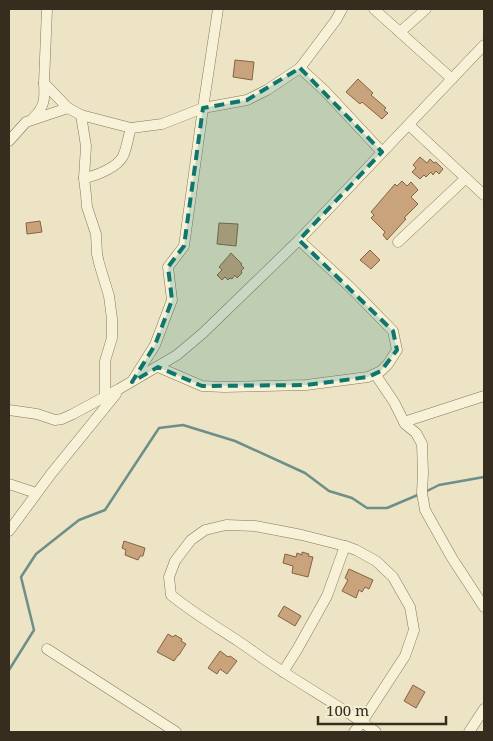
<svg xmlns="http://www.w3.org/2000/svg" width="493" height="741" font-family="'Noto Serif',serif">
	<rect width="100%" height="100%" fill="#ece4c5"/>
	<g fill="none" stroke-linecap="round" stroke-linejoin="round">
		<!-- stream -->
		<g stroke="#6d8e89" stroke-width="2.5">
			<path d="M425,492l14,-7 45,-8"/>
			<path d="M9,670l25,-40 -13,-53 15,-23 43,-34 26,-10 54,-82 24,-3 52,16 70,32 24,18 23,7 15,10h20l33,-14"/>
		</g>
	</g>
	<!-- building -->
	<g fill="#c9a37c" stroke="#856342">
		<path d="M235,60l19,2 -2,18 -19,-3z"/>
		<path d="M358,79l15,14 -2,2 15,13 -2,2 4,3 -6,6 -20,-17 -2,2 -14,-12z"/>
		<path d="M420,157l7,6 3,-4 4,4 2,-1 7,7 -4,5 -3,-3 -3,4 -2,-3 -5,5 -2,-2 -4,4 -8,-7 4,-4 -3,-3z"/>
		<path d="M402,181l5,5 4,-4 7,8 -7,7 7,7 -14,14 2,1 -19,21 -4,-5 2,-3 -14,-14 3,-3 -3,-3 24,-28 2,2z"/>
		<path d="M40,221l2,11 -15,2 -1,-11z"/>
		<path d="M219,223l19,1 -2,22 -19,-2z"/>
		<path d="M370,250l10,10 -9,9 -11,-9z"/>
		<path d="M231,253l11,11 -1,1 3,3 -3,3 1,2 -5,5 -2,-3 -3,4 -2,-1 -2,2 -3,-3 -3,3 -5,-5 5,-5 -3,-3z"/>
		<path d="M124,541l21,7 -2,8h-3l-2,4 -13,-5 1,-5 -4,-2z"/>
		<path d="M302,552l7,2 -1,2 5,1 -5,20 -16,-4 1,-7 -10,-3 2,-9 11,3 1,-4 5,2z"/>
		<path d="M349,569l24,11 -4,9 -4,-2 -3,5 -3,-2 -3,8 -14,-7 6,-11 -3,-2z"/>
		<path d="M284,606l17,10 -6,10 -17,-10z"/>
		<path d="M168,634l5,3 2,-2 7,4 -1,2 5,3 -7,11h-1l-4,6 -17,-9z"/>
		<path d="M220,651l8,6 2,-1 7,5 -10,13 -7,-5 -3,5 -9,-6z"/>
		<path d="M413,685l12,7 -9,16 -12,-7z"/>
	</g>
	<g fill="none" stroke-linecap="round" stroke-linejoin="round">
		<!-- minor casing -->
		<g stroke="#86775c" stroke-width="11">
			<g id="minor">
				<path d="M47,9l-3,74 24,25 13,7 5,31 -2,32 2,17 1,12 9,27 1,20 2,9 10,33 3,23v19l-7,23v36"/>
				<path d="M374,9l78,70"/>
				<path d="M400,32l26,-23"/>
				<path d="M300,68l25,23 57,61"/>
				<path d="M81,115l50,13"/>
				<path d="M33,118c12,-11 12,-20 11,-35"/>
				<path d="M409,125l75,70"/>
				<path d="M9,141l17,-19 42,-14"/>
				<path d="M84,178c12,-2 34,-11 39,-22 4,-8 5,-19 8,-28l31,-4 41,-16 44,-8 20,-10 33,-22 36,-48 6,-11"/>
				<path d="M398,242l68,-64"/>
				<path d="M158,367l44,19 22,1 82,-2 62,-8 13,-6 7,-7 9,-14 -4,-19 -42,-43 -52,-48"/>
				<path d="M375,374l19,28 11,22 11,9 6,11 1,29 -1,20 3,17 27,48 32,49"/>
				<path d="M133,380l22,-35 17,-45 -4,-33 16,-21 19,-138 15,-99"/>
				<path d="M9,410l28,4 18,6 7,-1 11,-5 46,-25 58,-34 26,-22 96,-93 185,-195"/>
				<path d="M404,422l80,-26"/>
				<path d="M9,484l27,9"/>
				<path d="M9,531l42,-57 65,-80"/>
				<path d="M47,649l129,83"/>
				<path d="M283,672l15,-24 29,-52 18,-50"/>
				<path d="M354,732l8,-10 43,-66 9,-26 -4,-23 -17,-30 -17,-16 -20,-11 -11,-4 -43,-11 -47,-9 -29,-1 -21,5 -14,10 -16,21 -6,16 2,18c21,17 44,31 67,46 15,10 29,21 44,30 32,21 64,39 94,61"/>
				<path d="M469,732l15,-23"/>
			</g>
		</g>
		<!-- minor -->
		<use href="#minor" stroke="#f7f1d8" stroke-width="10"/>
	</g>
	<!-- marked area -->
	<path fill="#0f766e" fill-opacity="0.2" stroke="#0f766e" stroke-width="4" stroke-dasharray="10 6" stroke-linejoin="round" d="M300,68l82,84 -83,88 94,91 4,19 -16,21 -13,6 -62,8 -104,1 -44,-19 -26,15 23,-37 17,-45 -4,-33 16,-21 19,-138 44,-8z"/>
	<!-- border -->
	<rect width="493" height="741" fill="none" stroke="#372d1f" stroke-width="20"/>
	<!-- scale -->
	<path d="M318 716v8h128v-8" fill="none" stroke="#372d1f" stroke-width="2.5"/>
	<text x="326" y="716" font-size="15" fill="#372d1f" stroke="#f4eed4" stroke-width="4" paint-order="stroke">100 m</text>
</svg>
